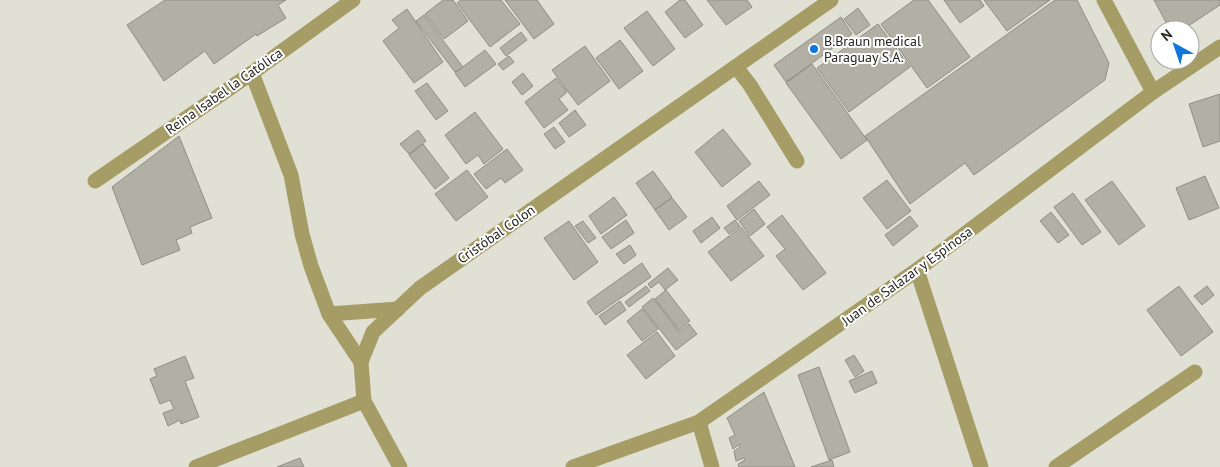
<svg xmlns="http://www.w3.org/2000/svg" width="1220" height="467" font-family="'PT Sans',sans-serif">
	<rect width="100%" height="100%" fill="#e1e0d4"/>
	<!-- building -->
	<g fill="#b2b0a5" stroke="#908f84">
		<path d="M165,0h121l-8,5 8,13 -29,18 -1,-2 -42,30 -9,-13 -41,30 -37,-56z"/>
		<path d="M443,0h10l15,21 -24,18 -19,-25z"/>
		<path d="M461,0h40l19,24 -30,23 -33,-44z"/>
		<path d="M505,0h32l17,24 -20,15z"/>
		<path d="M680,0h5l18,25 -18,13 -20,-26z"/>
		<path d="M707,0h40l5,7 -26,18z"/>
		<path d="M914,0h14l42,57 -43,31 -46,-64z"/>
		<path d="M944,0h36l4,6 -24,17z"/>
		<path d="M984,0h66l-43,31z"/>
		<path d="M1055,0h22l32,63 -4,17 -131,95 -9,-12 -55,41 -45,-68z"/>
		<path d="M1154,0h66v5l-38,25h-12z"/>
		<path d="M858,8l12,17 -14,10 -12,-16z"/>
		<path d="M407,9l36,53 -29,21 -31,-42 16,-13 -7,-8z"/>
		<path d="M647,11l28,38 -22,17 -29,-38z"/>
		<path d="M424,15l39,52 -8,5 -39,-51z"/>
		<path d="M841,17l11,17 -66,48 -12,-17z"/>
		<path d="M878,24l32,43 -61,45 -32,-44z"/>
		<path d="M521,32l6,8 -21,16 -6,-8z"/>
		<path d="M620,40l23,31 -24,18 -23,-31z"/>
		<path d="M585,46l25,35 -32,24 -26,-35z"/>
		<path d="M485,50l11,14 -31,23 -10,-14z"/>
		<path d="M509,56l5,6 -11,8 -5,-6z"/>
		<path d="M812,64l55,76 -26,19 -55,-76z"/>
		<path d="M523,73l10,13 -11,9 -10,-13z"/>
		<path d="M556,78l11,14 -8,7 9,11 -24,18 -19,-26z"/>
		<path d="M427,83l21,28 -12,9 -21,-29z"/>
		<path d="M1220,94v47l-17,6 -14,-43z"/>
		<path d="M575,110l11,15 -17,12 -10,-14z"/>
		<path d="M475,112l28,37 -19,15 -6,-9 -12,9 -21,-29z"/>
		<path d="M554,127l11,15 -10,7 -11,-15z"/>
		<path d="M723,129l28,35 -29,23 -27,-35z"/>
		<path d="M418,130l8,11 -17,13 -9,-10z"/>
		<path d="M179,136l33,82 -22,9 2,6 -16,7 4,10 -38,15 -30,-78z"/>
		<path d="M423,144l26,34 -14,11 -26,-34z"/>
		<path d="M507,149l16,21 -18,13 -4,-5 -15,11 -12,-15z"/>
		<path d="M467,170l21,27 -32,24 -21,-27z"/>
		<path d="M653,171l19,26 -17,13 -19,-27z"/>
		<path d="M1205,176l14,32 -30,12 -13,-32z"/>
		<path d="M887,180l24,31 -24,18 -24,-31z"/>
		<path d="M759,181l11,14 -33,25 -10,-14z"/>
		<path d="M1112,181l33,45 -26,19 -34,-45z"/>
		<path d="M1073,193l28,39 -19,13 -28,-38z"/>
		<path d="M614,197l13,18 -26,19 -12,-18z"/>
		<path d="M672,198l15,19 -18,13 -14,-20z"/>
		<path d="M754,209l11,15 -15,12 -11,-15z"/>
		<path d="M1051,212l18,23 -11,8 -18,-22z"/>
		<path d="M782,215l44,58 -23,17 -27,-34 9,-7 -18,-22z"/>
		<path d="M910,216l8,10 -25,20 -8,-11z"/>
		<path d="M712,217l8,11 -19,15 -8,-12z"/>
		<path d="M626,220l8,13 -23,16 -9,-12z"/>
		<path d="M735,220l5,6 -11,8 -5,-6z"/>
		<path d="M569,221l29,41 -24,18 -30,-42z"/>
		<path d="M583,221l13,17 -8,5 -13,-17z"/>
		<path d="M741,227l23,29 -33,25 -23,-29z"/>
		<path d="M630,245l6,10 -12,9 -8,-10z"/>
		<path d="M642,263l9,14 -55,38 -9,-13z"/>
		<path d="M668,268l10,12 -13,10 -6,-8 -8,6 -3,-4z"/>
		<path d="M646,286l4,5 -21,16 -4,-5z"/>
		<path d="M1179,286l34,46 -32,24 -34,-46z"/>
		<path d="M1207,286l7,9 -12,10 -8,-9z"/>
		<path d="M666,290l24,31 -11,9 -24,-31z"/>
		<path d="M653,298l26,34 10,-8 8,10 -21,16 -34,-43z"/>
		<path d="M620,301l6,9 -21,15 -6,-9z"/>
		<path d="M642,309l16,20 -16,12 -15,-20z"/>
		<path d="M657,332l18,24 -29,23 -19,-24z"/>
		<path d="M854,355l10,16 -9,6 -10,-17z"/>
		<path d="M185,356l9,22 -9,3 14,36 -18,7 -1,-4 -12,6 -5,-13 11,-4 -4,-9 -10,4 -10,-25 7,-3 -3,-7z"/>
		<path d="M819,367l31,85 -21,8 -31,-85z"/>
		<path d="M872,371l5,12 -22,10 -6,-12z"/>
		<path d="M764,392l31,75h-56l-1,-3 7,-4 -1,-2 -8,3 -2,-10 6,-4v-3l-7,5 -4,-11 6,-3 -8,-17z"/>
		<path d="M300,458l4,9h-27z"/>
		<path d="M832,460l2,7h-23z"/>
	</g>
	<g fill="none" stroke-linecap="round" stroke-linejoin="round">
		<!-- minor -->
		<g stroke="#a69d66" stroke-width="15">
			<path d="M1104,0l49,92"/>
			<path d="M736,67l14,18 47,76"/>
			<path d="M252,73l39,102 11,59 9,32 18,48 32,48"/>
			<path d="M95,181l157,-108 101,-73"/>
			<path d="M917,270l64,197"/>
			<path d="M329,314l69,-5"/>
			<path d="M699,422l13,45"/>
			<path d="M196,467l168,-66"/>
			<path d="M400,467l-36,-66 -3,-39 12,-30 47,-44 411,-288"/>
			<path d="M573,467l126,-45 218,-152 236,-178 67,-45"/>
			<path d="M1056,467l139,-95"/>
		</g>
	</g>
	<!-- markers -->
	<circle fill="#0f76de" stroke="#fff" stroke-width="2" cx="814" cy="49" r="5"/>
	<g text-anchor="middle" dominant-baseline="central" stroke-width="4" stroke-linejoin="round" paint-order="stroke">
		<!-- poi labels -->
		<g font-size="14" fill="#252420" stroke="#fff" text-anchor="start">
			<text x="824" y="41">B.Braun medical<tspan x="824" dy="16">Paraguay S.A.</tspan></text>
		</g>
		<!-- street labels -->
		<g font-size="14" fill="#252420" stroke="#fff">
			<text transform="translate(224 91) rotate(-35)">Reina Isabel la Católica</text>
			<text transform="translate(496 234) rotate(-35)">Cristóbal Colon</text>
			<text transform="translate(907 276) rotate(-36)">Juan de Salazar y Espinosa</text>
		</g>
	</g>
	<!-- north arrow -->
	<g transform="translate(1175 45) rotate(320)"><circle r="24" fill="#ffffff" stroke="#a8a7a6"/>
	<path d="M0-4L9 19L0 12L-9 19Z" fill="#0f76de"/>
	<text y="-8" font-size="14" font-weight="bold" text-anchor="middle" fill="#252420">N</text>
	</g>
</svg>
